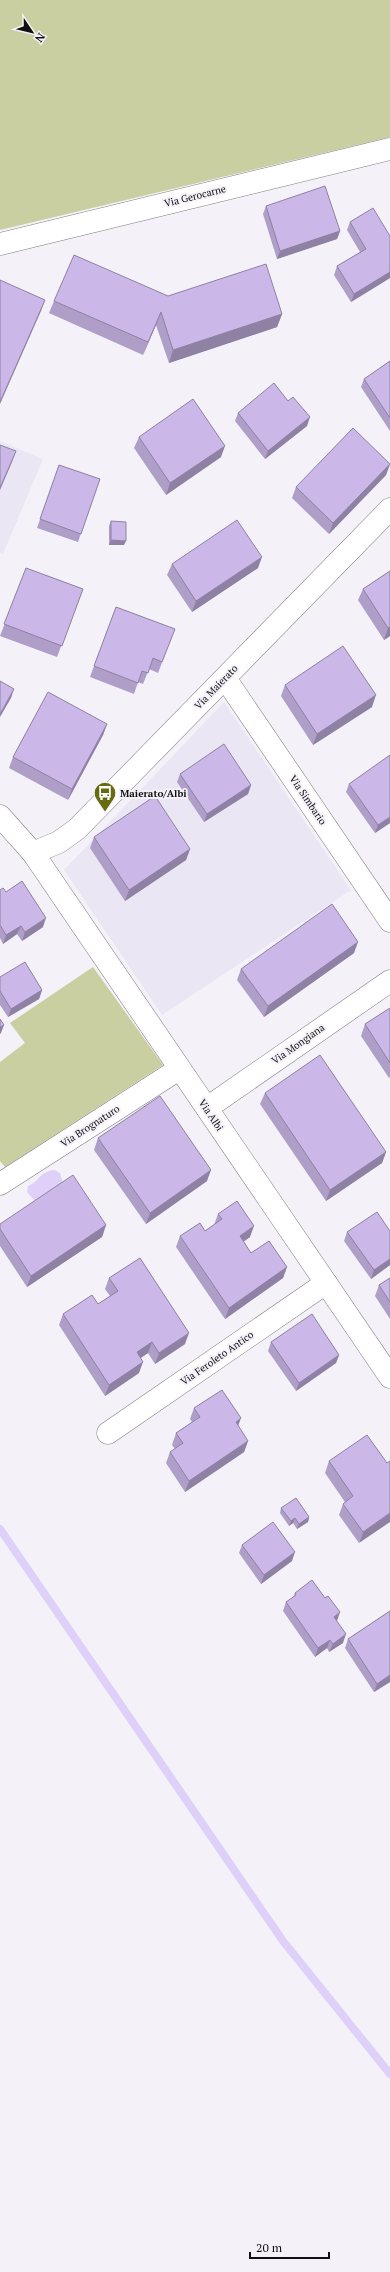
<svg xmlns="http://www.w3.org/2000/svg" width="390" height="2272" font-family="'PT Serif',serif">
	<rect width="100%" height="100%" fill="#f4f2f8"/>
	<!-- built -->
	<g fill="#ebe6f3">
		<path d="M0,441l43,18 -40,95 -3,-1z"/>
		<path d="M224,702l127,188 -189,125 -98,-145z"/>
	</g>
	<!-- green -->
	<g fill="#c9cfa0">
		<path d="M0,0h390v137l-390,93z"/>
		<path d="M93,967l70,98 -158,102 -5,-6v-99l25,-19 -15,-20z"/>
	</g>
	<!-- water -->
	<path fill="#ded0f8" d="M54,1170l6,3 3,10 -27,19 -9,-10 1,-6c12,-5 11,-14 26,-16z"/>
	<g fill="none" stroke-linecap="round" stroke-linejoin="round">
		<!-- stream -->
		<path stroke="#ded0f8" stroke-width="8" d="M0,1529l283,412 107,133"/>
		<!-- minor casing -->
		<g stroke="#7e7c81" stroke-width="23">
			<g id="minor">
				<path d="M0,244l390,-95"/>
				<path d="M225,678l165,243"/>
				<path d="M0,816l33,37 357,524"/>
				<path d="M33,853l26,-11 18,-13 313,-320"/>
				<path d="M207,1108l183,-127"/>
				<path d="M0,1184l179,-115"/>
				<path d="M108,1433l218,-150"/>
			</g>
		</g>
		<!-- minor -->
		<use href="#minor" stroke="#fff" stroke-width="22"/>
	</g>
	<!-- wall -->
	<g fill="#af9ec8">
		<path d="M266,206l74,25 -3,8 -60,20 -14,-45z"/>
		<path d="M350,222l40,14v42l-39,24 -17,-27 3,-9 23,-14 -13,-22z"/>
		<path d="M168,296l114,18 -5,13 -108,36 -13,-38 -13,30 -94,-42 5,-12z"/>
		<path d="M390,361v70l-29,-44 3,-8z"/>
		<path d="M238,413l69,13 -42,33 -30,-38z"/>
		<path d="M139,437l82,20 -55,38 -32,-47z"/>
		<path d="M390,464l-4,11 -57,59 -37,-36 4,-11z"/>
		<path d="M59,465l41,14 -22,63 -41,-14z"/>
		<path d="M111,521l13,24h-15v-19z"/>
		<path d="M172,564l86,4 -66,44 -25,-37z"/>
		<path d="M26,568l57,21 -26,68 -57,-21z"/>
		<path d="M390,571v65l-6,4 -26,-40 5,-11z"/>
		<path d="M116,607l59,22 -17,44 -9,-4 -6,15 -5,-2 -4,12 -44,-17z"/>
		<path d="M285,685l87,22 -59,38 -32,-49z"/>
		<path d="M107,724l-4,11 -35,65 -59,-32 4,-11z"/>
		<path d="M180,774l71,11 -3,9 -44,28 -27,-40z"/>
		<path d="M349,784l41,39 -15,10 -29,-41z"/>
		<path d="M94,837l96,12 -4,11 -61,41 -35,-53z"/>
		<path d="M0,890l6,2 37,35 -21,14 -5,-7 -14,10 -3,-6z"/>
		<path d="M354,953l-90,64 -27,-37 4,-11z"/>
		<path d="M0,977l42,13 -3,9 -31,18 -8,-12z"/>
		<path d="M390,1008v69l-1,1 -28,-42 4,-12z"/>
		<path d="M265,1093l121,59 -4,11 -56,38 -66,-97z"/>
		<path d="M98,1138l109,43 -61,43 -52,-74z"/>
		<path d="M218,1214l32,23 -7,5 8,11 36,14 -4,11 -58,41 -49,-72 4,-11 25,-5 9,-6z"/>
		<path d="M0,1224l106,1 -4,12 -75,50 -27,-41z"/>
		<path d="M390,1231v34l-19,14 -27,-38 3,-9z"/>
		<path d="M109,1278l76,66 -30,20 -7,-11 -8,5 -1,15 -34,23 -46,-71 4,-11 35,-10 12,-8 -5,-7z"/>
		<path d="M390,1278v41l-15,-23 4,-11z"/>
		<path d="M271,1342l68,13 -3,8 -40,28 -28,-40z"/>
		<path d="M194,1408l54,33 -4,11 -59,40 -19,-29 4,-11 5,-3 -3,-4 4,-12 16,-11 -2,-3z"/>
		<path d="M329,1461l58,2 3,-2 -31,82 -20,-28 4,-11 2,-2 -20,-29z"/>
		<path d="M281,1508l28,9 -1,5 -11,7 -4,-6 -4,3 -9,-13z"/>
		<path d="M242,1545l50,16 -31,23 -22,-31z"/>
		<path d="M295,1593l30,5 12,23 6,22 -14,9 -2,-4 -12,9 -32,-46 3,-9 7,-4z"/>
		<path d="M390,1611v71l-16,10 -29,-44 3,-9z"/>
	</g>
	<!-- shaded-wall -->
	<g fill="#8e81a3">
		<path d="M340,231l-3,8 -60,20 3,-8z"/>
		<path d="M390,272v6l-39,24 3,-8z"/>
		<path d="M45,300l-4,11 -41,93v-2z"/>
		<path d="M161,312l-5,13 -13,30 5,-13z"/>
		<path d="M282,314l-5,13 -108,36 4,-13z"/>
		<path d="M310,417l-3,9 -42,33 3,-8z"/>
		<path d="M225,446l-4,11 -55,38 4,-12z"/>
		<path d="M16,451l-4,11 -12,28v-2z"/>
		<path d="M390,464l-4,11 -57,59 4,-11z"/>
		<path d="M111,540l15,1 -2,4h-15z"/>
		<path d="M262,557l-4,11 -66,44 4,-11z"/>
		<path d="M390,627v9l-6,4 4,-12z"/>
		<path d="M14,689l-3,9 -11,19v-3z"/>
		<path d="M376,695l-4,12 -59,38 4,-11z"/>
		<path d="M107,724l-4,11 -35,65 4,-11z"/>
		<path d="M251,785l-3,9 -44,28 3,-8z"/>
		<path d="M390,817v6l-15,10 3,-8z"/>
		<path d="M190,849l-4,11 -61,41 4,-11z"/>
		<path d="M46,918l-3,9 -21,14 3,-9z"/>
		<path d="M21,926l-4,8 -14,10 3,-9z"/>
		<path d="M358,942l-4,11 -90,64 4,-11z"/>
		<path d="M42,990l-3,9 -31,18 3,-8z"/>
		<path d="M4,1025l-3,8 -1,1v-7z"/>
		<path d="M386,1152l-4,11 -56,38 4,-11z"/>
		<path d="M211,1170l-4,11 -61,43 4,-11z"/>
		<path d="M106,1225l-4,12 -75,50 4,-11z"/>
		<path d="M254,1226l-4,11 -14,10 4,-11z"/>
		<path d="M390,1259v6l-19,14 3,-9z"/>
		<path d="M287,1267l-4,11 -58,41 4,-11z"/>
		<path d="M189,1333l-4,11 -30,20 4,-11z"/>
		<path d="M152,1342l-4,11 -16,11 5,-12z"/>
		<path d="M339,1355l-3,8 -40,28 3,-8z"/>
		<path d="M143,1362l-4,11 -34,23 4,-11z"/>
		<path d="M241,1418l-4,11 -1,-7z"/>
		<path d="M248,1441l-4,11 -59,40 4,-11z"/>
		<path d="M390,1513v9l-31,21 4,-11z"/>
		<path d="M309,1517l-1,5 -11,7 2,-5z"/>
		<path d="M295,1518l-2,5 -4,3 2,-5z"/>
		<path d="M295,1552l-3,9 -31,23 3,-9z"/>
		<path d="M340,1612l-3,9 -3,-4z"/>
		<path d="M346,1634l-3,9 -14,9 4,-8z"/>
		<path d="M330,1640l-3,8 -12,9 3,-9z"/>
		<path d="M390,1675v7l-16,10 3,-8z"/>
	</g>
	<!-- building -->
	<g fill="#cbb8e9" stroke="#8e81a3">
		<path d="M325,186l15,45 -60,20 -14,-45z"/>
		<path d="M373,208l17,28v36l-36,22 -17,-28 29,-17 -16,-27z"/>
		<path d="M74,255l94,41 98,-32 16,50 -109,36 -12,-38 -13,30 -94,-41z"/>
		<path d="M0,280l45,20 -45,102z"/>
		<path d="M390,361v57l-26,-39z"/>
		<path d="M274,383l14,18 5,-4 17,20 -42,34 -30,-38z"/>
		<path d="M193,399l32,47 -55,37 -31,-46z"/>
		<path d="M353,428l37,36 -57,59 -37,-36z"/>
		<path d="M0,445l16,6 -16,37z"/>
		<path d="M59,465l41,14 -19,55 -41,-15z"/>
		<path d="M237,520l25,37 -66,44 -24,-37z"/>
		<path d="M111,521l15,1v19l-15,-1z"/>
		<path d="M26,568l57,21 -21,57 -58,-22z"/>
		<path d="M390,571v56l-2,1 -25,-39z"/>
		<path d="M116,607l59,22 -13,33 -9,-4 -5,15 -6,-2 -4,12 -44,-17z"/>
		<path d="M343,646l33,49 -59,39 -32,-49z"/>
		<path d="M0,681l14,8 -14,25z"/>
		<path d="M48,692l59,32 -35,65 -59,-32z"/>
		<path d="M224,744l27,41 -44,29 -27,-40z"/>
		<path d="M390,755v62l-12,8 -29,-41z"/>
		<path d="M155,796l35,53 -61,41 -35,-53z"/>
		<path d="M22,881l24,37 -21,14 -4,-6 -15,9 -6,-10v-35l3,-2 3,4z"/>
		<path d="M332,904l26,38 -90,64 -27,-37z"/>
		<path d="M25,962l17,28 -31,19 -11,-18v-14z"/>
		<path d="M390,1008v55l-25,-39z"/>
		<path d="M0,1019l4,6 -4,2z"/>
		<path d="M320,1055l66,97 -56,38 -65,-97z"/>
		<path d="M160,1096l51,74 -61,43 -52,-75z"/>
		<path d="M73,1175l33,50 -75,51 -31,-47v-5z"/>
		<path d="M237,1201l17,25 -14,10 11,17 18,-12 18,26 -58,41 -49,-72 20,-13 5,8 17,-12 -4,-5z"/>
		<path d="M377,1212l13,19v28l-16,11 -27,-38z"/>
		<path d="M140,1258l49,75 -30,20 -7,-11 -15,10 6,10 -34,23 -46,-71 29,-19 6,9 20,-13 -9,-13z"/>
		<path d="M390,1278v24l-11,-17z"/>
		<path d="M312,1314l27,41 -40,28 -28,-41z"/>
		<path d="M222,1390l19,28 -5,4 12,19 -59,40 -19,-29 13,-9 -7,-10 24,-16 -6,-9z"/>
		<path d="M367,1435l20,28 3,-2v52l-27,19 -20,-28 10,-8 -24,-35z"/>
		<path d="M296,1498l13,19 -10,7 -4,-6 -4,3 -10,-13z"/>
		<path d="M273,1522l22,30 -31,23 -22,-30z"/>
		<path d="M312,1580l13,18 3,-2 12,16 -6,5 12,17 -13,10 -3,-4 -12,8 -32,-46 10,-7 -1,-2z"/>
		<path d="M390,1611v64l-13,9 -29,-45z"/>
	</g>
	<!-- icons -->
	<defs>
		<g id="bus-pin" transform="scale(1.15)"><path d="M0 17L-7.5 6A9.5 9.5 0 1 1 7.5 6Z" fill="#656b10" stroke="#f4f2f8"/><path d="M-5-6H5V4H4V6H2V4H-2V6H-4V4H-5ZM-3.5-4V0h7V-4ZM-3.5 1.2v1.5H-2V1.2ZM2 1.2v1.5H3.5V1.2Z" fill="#fff"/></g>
	</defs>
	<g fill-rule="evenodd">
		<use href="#bus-pin" x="105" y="793"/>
	</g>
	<g text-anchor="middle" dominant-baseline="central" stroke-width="4" stroke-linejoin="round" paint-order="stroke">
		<!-- street labels -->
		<g font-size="10" fill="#100f11" stroke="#f4f2f8">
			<text transform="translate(195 196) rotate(-14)">Via Gerocarne</text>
			<text transform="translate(216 687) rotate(-46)">Via Maierato</text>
			<text transform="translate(308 800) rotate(56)">Via Simbario</text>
			<text transform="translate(298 1044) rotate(-35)">Via Mongiana</text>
			<text transform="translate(211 1115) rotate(56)">Via Albi</text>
			<text transform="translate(90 1126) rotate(-33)">Via Brognaturo</text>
			<text transform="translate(217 1358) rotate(-35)">Via Feroleto Antico</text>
		</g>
		<!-- poi labels -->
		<g font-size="10" font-weight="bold" fill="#100f11" stroke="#f4f2f8" text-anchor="start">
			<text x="120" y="793">Maierato/Albi</text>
		</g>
	</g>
	<!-- north arrow -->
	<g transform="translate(32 32) rotate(125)" stroke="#f4f2f8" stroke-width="3" paint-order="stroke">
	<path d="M0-3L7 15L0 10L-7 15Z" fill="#100f11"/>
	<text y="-6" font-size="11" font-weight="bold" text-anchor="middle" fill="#100f11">N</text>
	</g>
	<!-- scale -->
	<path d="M250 2252v6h79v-6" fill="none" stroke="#100f11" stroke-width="2"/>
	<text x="256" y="2252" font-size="12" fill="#100f11" stroke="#f4f2f8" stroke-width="3" paint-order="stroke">20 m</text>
</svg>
